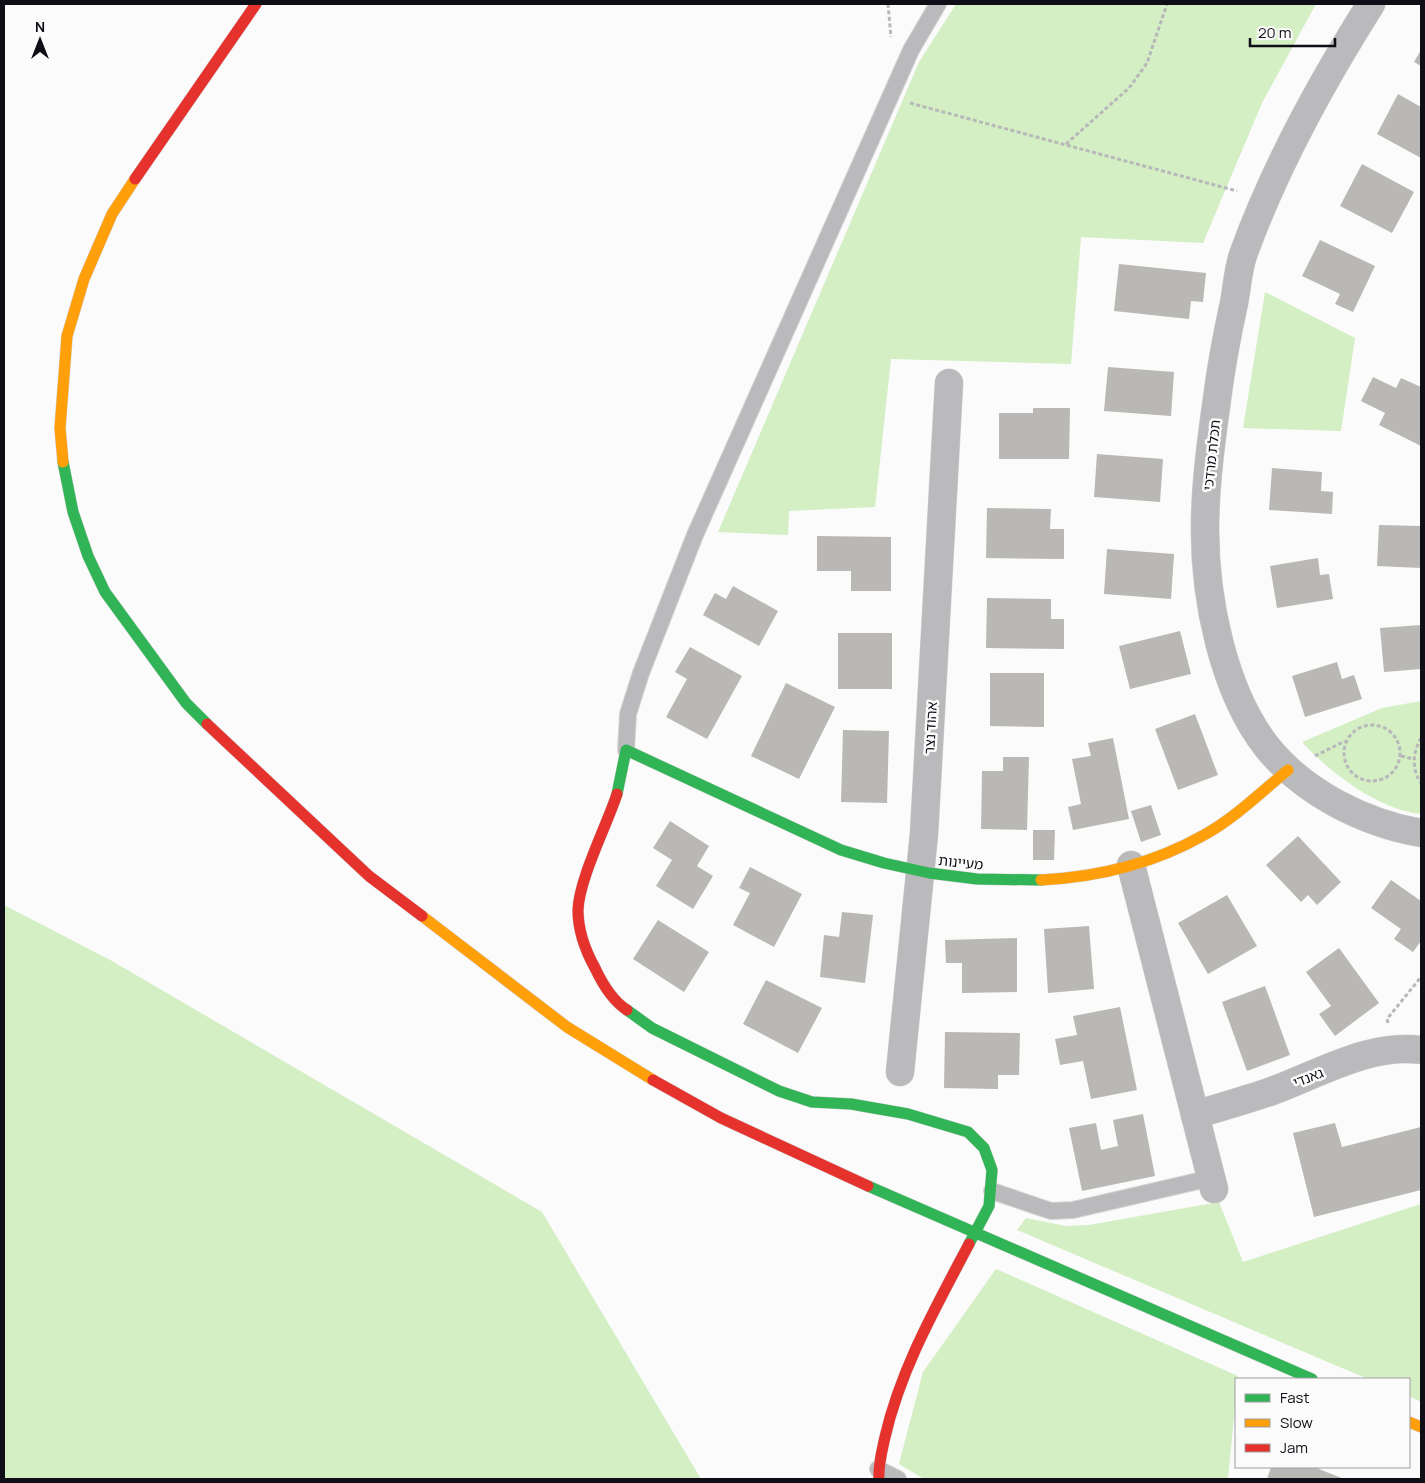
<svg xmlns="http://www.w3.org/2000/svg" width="1425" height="1483" font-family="Manrope,'Noto Sans Hebrew',sans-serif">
	<rect width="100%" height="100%" fill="#fbfbfb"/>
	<!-- green -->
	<g fill="#d3efc3">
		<path d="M956,4h360l-54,99 -59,140 -122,-6 -10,127 -180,-5 -16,148 -86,4 -1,24 -70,-3 201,-470z"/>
		<path d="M1265,292l90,46 -14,93 -98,-3z"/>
		<path d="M1421,701v113c-41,-3 -93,-43 -119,-72l80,-34z"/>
		<path d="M4,905l108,56 430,251 159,267h-697z"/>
		<path d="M1219,1202l24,60 178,-58v198l-12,-6v-17h-41l-351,-149 9,-12 40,8 23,-1z"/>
		<path d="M996,1269l242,107 -10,103h-304l-25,-15 24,-92z"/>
	</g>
	<!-- building -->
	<g fill="#bab8b4">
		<path d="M1421,50v16l-7,-4z"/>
		<path d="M1398,94l23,13v51l-44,-24z"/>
		<path d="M1362,164l52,28 -22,41 -52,-27z"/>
		<path d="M1320,240l55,26 -22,46 -18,-8 5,-10 -38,-18z"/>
		<path d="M1119,264l87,9 -3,29 -12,-1 -2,18 -75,-8z"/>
		<path d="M1108,367l66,5 -3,44 -67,-5z"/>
		<path d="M1373,377l23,11 5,-10 20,9v59l-42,-21 6,-12 -24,-12z"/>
		<path d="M1033,408h37l-1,51h-70v-46h34z"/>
		<path d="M1097,454l66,5 -3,43 -66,-5z"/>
		<path d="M1272,468l50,4 -1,19 12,1 -1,22 -63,-4z"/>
		<path d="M987,508l64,1 -1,20h14v30l-78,-1z"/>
		<path d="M1379,525l42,1v42l-44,-2z"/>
		<path d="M817,536l74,1v54h-40v-20h-34z"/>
		<path d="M1107,549l67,5 -3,45 -67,-5z"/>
		<path d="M1318,558l2,17 9,-1 4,25 -56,9 -7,-42z"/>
		<path d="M733,586l45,25 -19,35 -56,-31 12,-22 11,6z"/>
		<path d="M987,598l64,1v20h13v30l-78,-1z"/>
		<path d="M1421,625v44l-37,3 -4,-44z"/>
		<path d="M1180,631l11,43 -61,15 -11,-43z"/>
		<rect x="838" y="633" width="54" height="56"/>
		<path d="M690,647l52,29 -35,63 -41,-22 21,-38 -12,-7z"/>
		<path d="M1337,662l5,17 12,-4 8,24 -57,18 -13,-41z"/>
		<path d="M990,673h54v54l-54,-1z"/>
		<path d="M786,683l49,24 -36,72 -48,-23z"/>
		<path d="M1195,714l23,61 -40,15 -23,-61z"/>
		<path d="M843,730l46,1 -2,72 -46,-1z"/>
		<path d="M1113,738l16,81 -56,11 -5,-23 13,-3 -9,-45 19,-3 -3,-13z"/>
		<path d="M1003,757h26l-2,73 -46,-1 1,-58h21z"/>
		<path d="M1151,805l10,30 -20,7 -10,-31z"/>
		<path d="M670,821l39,25 -12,20 16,10 -20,33 -37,-23 16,-26 -19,-12z"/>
		<path d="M1033,830h22l-1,30h-21z"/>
		<path d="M1298,836l43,46 -24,23 -9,-10 -7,7 -35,-37z"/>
		<path d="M750,867l52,27 -28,53 -41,-22 17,-32 -11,-5z"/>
		<path d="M1391,880l30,21v40l-8,11 -19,-13 7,-10 -30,-21z"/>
		<path d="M1227,895l30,51 -49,28 -30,-51z"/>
		<path d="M842,912l31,3 -8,68 -45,-6 4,-42 15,2z"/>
		<path d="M658,920l51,32 -25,40 -51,-33z"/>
		<path d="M1089,926l5,63 -46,4 -4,-64z"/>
		<path d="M1017,938v54l-55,1v-30h-16l-1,-23z"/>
		<path d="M1339,948l40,55 -44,33 -16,-22 12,-8 -25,-34z"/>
		<path d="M766,980l56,28 -24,45 -55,-29z"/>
		<path d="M1265,986l25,69 -43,16 -25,-69z"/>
		<path d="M1120,1007l17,83 -46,9 -8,-38 -23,4 -5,-26 22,-4 -4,-19z"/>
		<path d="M945,1032l75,1 -1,42h-21v14l-54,-1z"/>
		<path d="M1143,1114l12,62 -73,15 -13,-63 27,-5 5,27 17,-4 -5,-26z"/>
		<path d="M1335,1123l7,24 79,-20v63l-107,27 -21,-84z"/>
		<path d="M1271,1467h43l30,12h-77z"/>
	</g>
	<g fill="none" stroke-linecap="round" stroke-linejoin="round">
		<!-- lane casing -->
		<g stroke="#d5d5d6" stroke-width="18">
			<g id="lane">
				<path d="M626,750l2,-36 13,-41 54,-138 216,-485 27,-46"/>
				<path d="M992,1191l59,20 22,-1 138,-32"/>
				<path d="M878,1469l20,10"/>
			</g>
		</g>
		<!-- street casing -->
		<g stroke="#d5d5d6" stroke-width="29">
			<g id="street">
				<path d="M1371,4c-50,79 -96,162 -128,251 -5,15 -6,32 -9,48 -7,32 -13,64 -17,96 -6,43 -12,87 -12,131 0,69 18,161 62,217 37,46 97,76 154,86"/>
				<path d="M1131,865l83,324"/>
				<path d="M900,1072l24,-238 25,-451"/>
				<path d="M1195,1115c25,-8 52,-15 77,-24 47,-17 97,-48 149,-41"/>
			</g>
		</g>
		<!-- fast casing -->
		<g stroke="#d5d5d6" stroke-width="12">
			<g id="fast">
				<path d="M63,462l10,50 15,44 17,36 81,111 21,21"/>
				<path d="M617,794l9,-44 215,100 43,13 45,10 48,6 64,1"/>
				<path d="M627,1010l25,18 127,63 33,11 39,2 57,10 60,18 16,16 8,22 -3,36 -20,38"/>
				<path d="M868,1186l444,193"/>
			</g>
		</g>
		<!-- slow casing -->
		<g stroke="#d5d5d6" stroke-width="12">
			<g id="slow">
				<path d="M63,462l-3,-34 7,-92 17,-57 28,-65 23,-35"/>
				<path d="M1041,880c58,-3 112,-16 163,-45 31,-17 57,-43 84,-65"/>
				<path d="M422,916l145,111 86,53"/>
				<path d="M1409,1422l12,5"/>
			</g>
		</g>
		<!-- jam casing -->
		<g stroke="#d5d5d6" stroke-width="12">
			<g id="jam">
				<path d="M135,179l121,-175"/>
				<path d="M207,724l162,152 53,40"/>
				<path d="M617,794c-10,31 -38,85 -39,116 0,21 7,40 17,58 7,15 18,33 32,42"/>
				<path d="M653,1080l68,38 147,68"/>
				<path d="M879,1479c-1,-14 3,-28 6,-42 16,-69 51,-130 84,-193"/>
			</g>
		</g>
		<!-- path -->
		<g stroke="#b8b7b9" stroke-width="3" stroke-dasharray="4 2.5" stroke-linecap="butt">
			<path d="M888,4l3,33"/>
			<path d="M910,103l327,88"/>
			<path d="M1066,144l63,-56 18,-25 20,-59"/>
			<circle cx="1372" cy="753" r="28"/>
			<path d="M1421,738c-8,14 -10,31 0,45"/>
			<path d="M1315,756l30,-15"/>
			<path d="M1401,756l12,3"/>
			<path d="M1388,1023l-1,-4 34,-42"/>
		</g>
		<!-- lane -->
		<use href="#lane" stroke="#bab9bc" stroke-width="16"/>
		<!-- street -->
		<use href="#street" stroke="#bab9bc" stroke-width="28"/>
		<!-- fast -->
		<use href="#fast" stroke="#30b455" stroke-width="11"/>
		<!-- slow -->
		<use href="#slow" stroke="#ff9f0a" stroke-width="11"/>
		<!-- jam -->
		<use href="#jam" stroke="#e5322d" stroke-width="11"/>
	</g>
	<g text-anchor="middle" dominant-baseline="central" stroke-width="5" stroke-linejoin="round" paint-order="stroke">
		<!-- street labels -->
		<g font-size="14" fill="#0f0d15" stroke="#fbfbfb">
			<text transform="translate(1211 455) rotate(-84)">תכלת מרדכי</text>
			<text transform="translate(930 728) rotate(-87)">אהוד נצר</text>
			<text transform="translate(961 862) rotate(6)">מעיינות</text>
			<text transform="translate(1308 1077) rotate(-21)">גאנדי</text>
		</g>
	</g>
	<!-- border -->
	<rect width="1425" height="1483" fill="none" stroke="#0f0d15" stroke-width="10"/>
	<!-- legend -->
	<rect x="1235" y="1378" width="175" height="90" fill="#fbfbfb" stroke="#9d9c9f"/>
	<rect x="1245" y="1394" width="25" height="8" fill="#30b455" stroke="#9d9c9f"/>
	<text x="1280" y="1403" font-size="15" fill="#0f0d15">Fast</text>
	<rect x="1245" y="1419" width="25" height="8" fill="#ff9f0a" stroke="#9d9c9f"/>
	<text x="1280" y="1428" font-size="15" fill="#0f0d15">Slow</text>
	<rect x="1245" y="1444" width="25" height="8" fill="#e5322d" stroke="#9d9c9f"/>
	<text x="1280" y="1453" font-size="15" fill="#0f0d15">Jam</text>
	<!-- north arrow -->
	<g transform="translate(40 40)" stroke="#fbfbfb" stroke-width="4" paint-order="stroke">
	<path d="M0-4L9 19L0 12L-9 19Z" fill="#0f0d15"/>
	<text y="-8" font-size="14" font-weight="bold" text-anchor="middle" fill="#0f0d15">N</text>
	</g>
	<!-- scale -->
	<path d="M1250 38v8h85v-8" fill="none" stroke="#0f0d15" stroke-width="2.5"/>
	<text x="1258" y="38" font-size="15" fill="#0f0d15" stroke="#fbfbfb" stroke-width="4" paint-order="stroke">20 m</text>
</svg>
